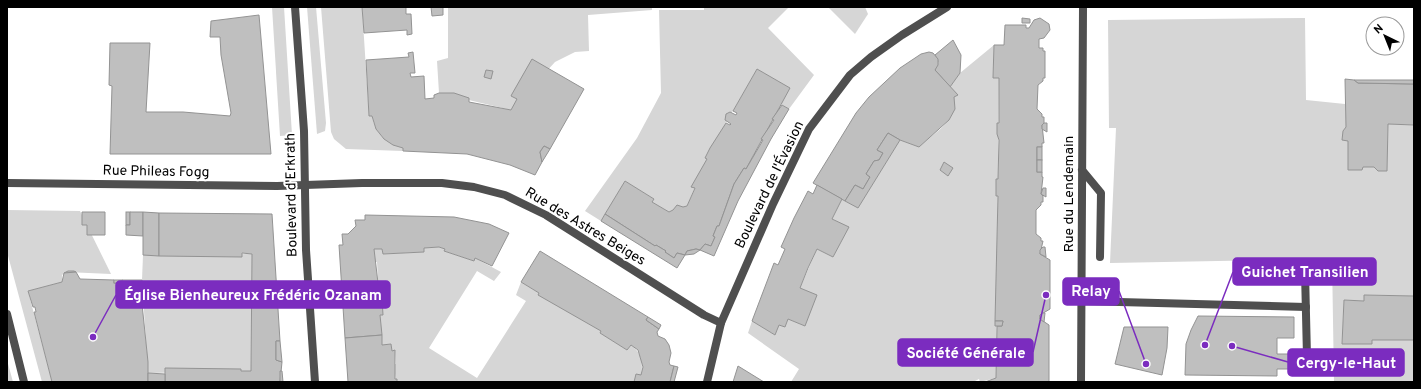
<svg xmlns="http://www.w3.org/2000/svg" width="1421" height="389" font-family="Overpass,sans-serif">
	<rect width="100%" height="100%" fill="#fff"/>
	<!-- green -->
	<g fill="#d6d6d6">
		<path d="M272,7h12l8,128 -12,1z"/>
		<path d="M307,7h9l10,116 -1,8 -8,3z"/>
		<path d="M321,7h41l7,109h3c3,17 14,28 31,32v3l-57,-2 -12,-10 -3,-7z"/>
		<path d="M448,7h204v3l-64,5 1,36 -14,1 -20,10 -44,48 -72,-17 -2,-32 11,-3z"/>
		<path d="M704,7h85l-21,21 46,47 -25,34 -8,-5 -24,-35 -46,80 -24,57 -18,6 -17,-10 2,-3 -29,-18 -24,40 -16,-10 52,-73 24,-45 -2,-83h45z"/>
		<path d="M828,7h37l3,7 -13,20z"/>
		<path d="M1305,18l1,82 39,4 3,37v29h14l1,-3h11l4,4h9l1,-47 26,1v171l-50,-1v6l-20,-1 -2,43 30,1v-4h42l-1,42h-79l-2,-123 -222,4 6,-135h-7l-1,-108z"/>
		<path d="M994,45l-1,33h6l-3,300 -16,4 -1,-3 -6,3h-182l8,-13 -51,-36 4,-12 23,14 4,-10 6,2 3,-8 17,7 -5,-38 17,-39 16,8 15,-29 -16,-9 10,-20 16,9 42,-68 19,7c22,-20 44,-28 31,-60l10,-14z"/>
		<path d="M7,210l73,1 31,63 -45,-2 -4,3v7l-34,9 24,91h-10l-35,-130z"/>
		<path d="M439,247l6,2 -1,2 30,10 1,-3 26,14 -7,9 -17,-10 -48,77 48,30 49,-77 -10,-6 5,-13 80,49 -1,2 27,17 4,-5c13,9 12,23 9,37h-244l-2,-18h2l-1,-14 -3,1 -1,-7 -9,1 -5,-83h-3v-13h8l1,5 41,-2v-4z"/>
		<path d="M252,254l-1,117 -103,2 -6,-93 1,-25z"/>
		<path d="M7,360l6,22h-6z"/>
	</g>
	<!-- building -->
	<g fill="#bfbfbf" stroke="#939393">
		<path d="M362,7h44v7h5l1,20 -5,1v-5l-43,3z"/>
		<path d="M431,7h12v8l-11,1z"/>
		<path d="M259,15l12,139h-161l2,-68 -3,-1 1,-42h40l-4,69h37l47,4 1,-3 -10,-58 -1,-18h-10l1,-16z"/>
		<path d="M1022,18l8,1v4h-8z"/>
		<path d="M1040,18l9,6 1,6 -6,8 -5,1v9h4v3h2v27h-2v3l-5,4 -1,24 5,5v3h2v6l-2,2 2,18h-2v4h-5v25h5v5h1l-2,17 2,2v6h-2v3l-5,5v24l5,4v3h2l-3,13 10,6v49l-10,6v4l9,6v57h-64l11,-4 1,-52h5l1,-5h-8l3,-125h-2v-17h2l1,-39 -2,-6v-11h2v-45h-6l1,-33h10l1,-20h21v3h3l5,-8z"/>
		<path d="M953,40l8,15 -1,18 -10,14 -15,-17 3,-9 -3,-6z"/>
		<path d="M413,52l2,21h-5l1,4 13,-1 1,23 9,-1v-3l5,-2h15l15,5v4l42,8 6,-11 -6,-3 1,-2 20,-35 52,30 -34,60 -6,-3 -4,6 2,10 -7,13 -25,-10 -43,-11 -64,-3v-3l-10,-3 -9,-6 -8,-10 -4,-13h-3l-3,-56 43,-3 -1,-4z"/>
		<path d="M929,52l4,1 5,6v6l-3,5 23,25 -4,2 1,12 -6,11 -30,27 -19,-7 -12,-7 -11,17 6,3 -4,7 -5,1 -8,13 4,3 -7,12 -8,-4 -10,16 -32,-18 43,-70 13,-16 31,-29 21,-14z"/>
		<path d="M757,69l33,19 -44,81 -2,-1 -10,16 -15,42h-2l-4,10 2,1 -4,9 -6,-2 -5,6 -4,-1 -9,2 -2,4 -8,-2 -3,5 -9,-6 1,-1 -10,-6 -1,1 -50,-32 20,-33 29,18 -2,3 17,10 4,-2 4,-5 6,2 4,-1 8,-18 -4,-1 16,-28 -2,-1 5,-10 16,-25 4,2 1,-1 -6,-4 1,-6 4,-2 6,3 1,-2 -4,-2z"/>
		<path d="M486,70l7,1 -2,8 -7,-2z"/>
		<path d="M1345,79l9,1 4,3 56,1v41l-26,-1 -1,47h-9l-4,-4h-11l-1,3h-14v-29l-6,-1 1,-9 3,-4z"/>
		<path d="M1354,80h60v4l-56,-1z"/>
		<path d="M782,105l7,4 -18,30 -33,62 -24,55 -14,-6 5,-6 6,2 4,-9 -2,-1 4,-10h2l15,-42 10,-16 2,1 17,-29 -2,-1 13,-19 -2,-1z"/>
		<path d="M1044,123h3v9l-5,-3v-4z"/>
		<path d="M888,133l12,7 -42,68 -13,-7 10,-16 8,4 7,-12 -4,-3 8,-13 5,-1 4,-7 -6,-3z"/>
		<path d="M544,146l6,3 -8,13 -2,-10z"/>
		<rect x="1037" y="147" width="5" height="13"/>
		<rect x="1037" y="160" width="5" height="12"/>
		<path d="M944,162l9,6 -5,8 -8,-6z"/>
		<path d="M817,185l25,14 -10,20 17,8 -16,30 -16,-8 -9,19 -8,20 17,7 -12,31 -17,-7 -3,8 -6,-2 -4,10 -23,-14 22,-58 4,2 7,-16 -4,-2 13,-29 14,-27 5,3z"/>
		<path d="M1043,188h3v9l-5,-3z"/>
		<path d="M82,212h23v23h-18v-10h-5z"/>
		<rect x="126" y="212" width="4" height="13"/>
		<path d="M130,212h13v24l-17,-1v-10h4z"/>
		<path d="M143,212l16,1v43l-16,-1z"/>
		<path d="M159,213l113,1 8,127h-4v19l6,2 -2,20h-115v-14l76,1v2h10l1,-117 -10,-1v4l-83,-1z"/>
		<path d="M605,214l50,32 1,-1 10,6 -1,1 9,6 3,-5 8,2 -8,13 -76,-47z"/>
		<path d="M365,215l89,2 35,7 20,9 -17,33 -17,-8 -1,3 -30,-10 1,-2 -6,-2 -15,1v4l-41,2 -1,-5h-8l4,34h3l2,32h-3l2,20 -37,3 -6,-93h4l-1,-11h6l8,-8 -1,-6h10z"/>
		<path d="M1043,247h2l1,10 -6,-3v-4z"/>
		<path d="M696,249l4,1 -6,4 -9,1 2,-4z"/>
		<path d="M540,251l108,66 -2,3 13,9 -2,3 1,4 7,3 4,6 2,8 -2,9 1,3 4,1 -4,16h2h-38l2,-8 5,1 2,-8 -5,-17 -7,-5 -4,5 -27,-17 1,-2 -63,-36 1,-2 -18,-11z"/>
		<path d="M68,271h6l2,1 -12,1z"/>
		<path d="M76,272l4,7 34,1v3h8v-3h20v24l6,58v20h-96l-18,-70h2l-1,-5h-2l-5,-16 34,-9 2,-9z"/>
		<rect x="114" y="280" width="8" height="3"/>
		<path d="M1364,295l50,1v86v-42h-42v4h-30l2,-44 20,1z"/>
		<path d="M1042,313h3l-1,9 -4,-3v-4z"/>
		<path d="M1198,316l96,1v21h-17v16h17v15h-17v7l-92,-1 1,-31 5,-14z"/>
		<path d="M648,317l13,8 -2,4 -13,-9z"/>
		<path d="M995,321h8l-1,5h-7z"/>
		<path d="M1124,327h44l-1,21 -5,27 -47,-11z"/>
		<path d="M382,335v10l9,-1 1,7 3,-1v29h2v3h-49l-3,-44z"/>
		<path d="M276,341h4l2,21 -6,-2z"/>
		<path d="M674,366l4,1 -4,15h-4z"/>
		<path d="M738,366l26,16h-31z"/>
		<path d="M280,371h2l1,11h-3z"/>
		<path d="M148,373l17,1v8h-17z"/>
	</g>
	<g fill="none" stroke-linecap="round" stroke-linejoin="round">
		<!-- service -->
		<g stroke="#4f4f4f" stroke-width="8">
			<path d="M1082,170l19,23 -1,64"/>
			<path d="M1305,272l2,85"/>
			<path d="M1081,301l225,6"/>
		</g>
		<!-- pedestrian -->
		<path stroke="#4f4f4f" stroke-width="8" d="M7,314l17,68"/>
		<!-- minor -->
		<g stroke="#4f4f4f" stroke-width="8">
			<path d="M7,183l270,3 85,-3h80l32,4 31,8 41,20 158,100 17,8"/>
			<path d="M707,382l14,-59 52,-119 36,-75 41,-54 21,-18 31,-22 45,-28"/>
			<path d="M1081,382l2,-375"/>
		</g>
		<!-- tertiary -->
		<path stroke="#4f4f4f" stroke-width="8" d="M295,7l9,124 2,119 9,132"/>
	</g>
	<g text-anchor="middle" dominant-baseline="central" stroke-width="4" stroke-linejoin="round" paint-order="stroke">
		<!-- street labels -->
		<g font-size="14" fill="#000" stroke="#fff">
			<text transform="translate(156 172) rotate(1)">Rue Phileas Fogg</text>
			<text transform="translate(770 185) rotate(-64)">Boulevard de l'Évasion</text>
			<text transform="translate(1069 194) rotate(-90)">Rue du Lendemain</text>
			<text transform="translate(292 195) rotate(-91)">Boulevard d'Erkrath</text>
			<text transform="translate(585 227) rotate(31)">Rue des Astres Beiges</text>
		</g>
	</g>
	<!-- callouts -->
	<path fill="none" stroke="#7b2cbf" stroke-width="1.5" d="M1205 345L1233 272M1146 364L1119 291M93 337L116 295M1046 295L1033 352M1232 346L1288 362"/>
	<g fill="#7b2cbf" stroke="#fff" stroke-width="1.5">
		<circle cx="1205" cy="345" r="4"/>
		<circle cx="1146" cy="364" r="4"/>
		<circle cx="93" cy="337" r="4"/>
		<circle cx="1046" cy="295" r="4"/>
		<circle cx="1232" cy="346" r="4"/>
	</g>
	<g fill="#7b2cbf" stroke="#7b2cbf" stroke-width="1.5">
		<rect x="1233" y="258" width="143" height="27" rx="4"/>
		<rect x="1063" y="278" width="56" height="27" rx="4"/>
		<rect x="116" y="281" width="274" height="27" rx="4"/>
		<rect x="898" y="339" width="135" height="27" rx="4"/>
		<rect x="1288" y="349" width="116" height="27" rx="4"/>
	</g>
	<g font-size="15" text-anchor="middle" font-weight="bold" fill="#fff">
		<text x="1305" y="277">Guichet Transilien</text>
		<text x="1091" y="296">Relay</text>
		<text x="253" y="300">Église Bienheureux Frédéric Ozanam</text>
		<text x="966" y="358">Société Générale</text>
		<text x="1346" y="368">Cergy-le-Haut</text>
	</g>
	<!-- border -->
	<rect width="1421" height="389" fill="none" stroke="#000000" stroke-width="16"/>
	<!-- north arrow -->
	<g transform="translate(1385 36) rotate(317)"><circle r="19" fill="#ffffff" stroke="#999999"/>
	<path d="M0-3L7 15L0 10L-7 15Z" fill="#000000"/>
	<text y="-6" font-size="11" font-weight="bold" text-anchor="middle" fill="#000000">N</text>
	</g>
</svg>
